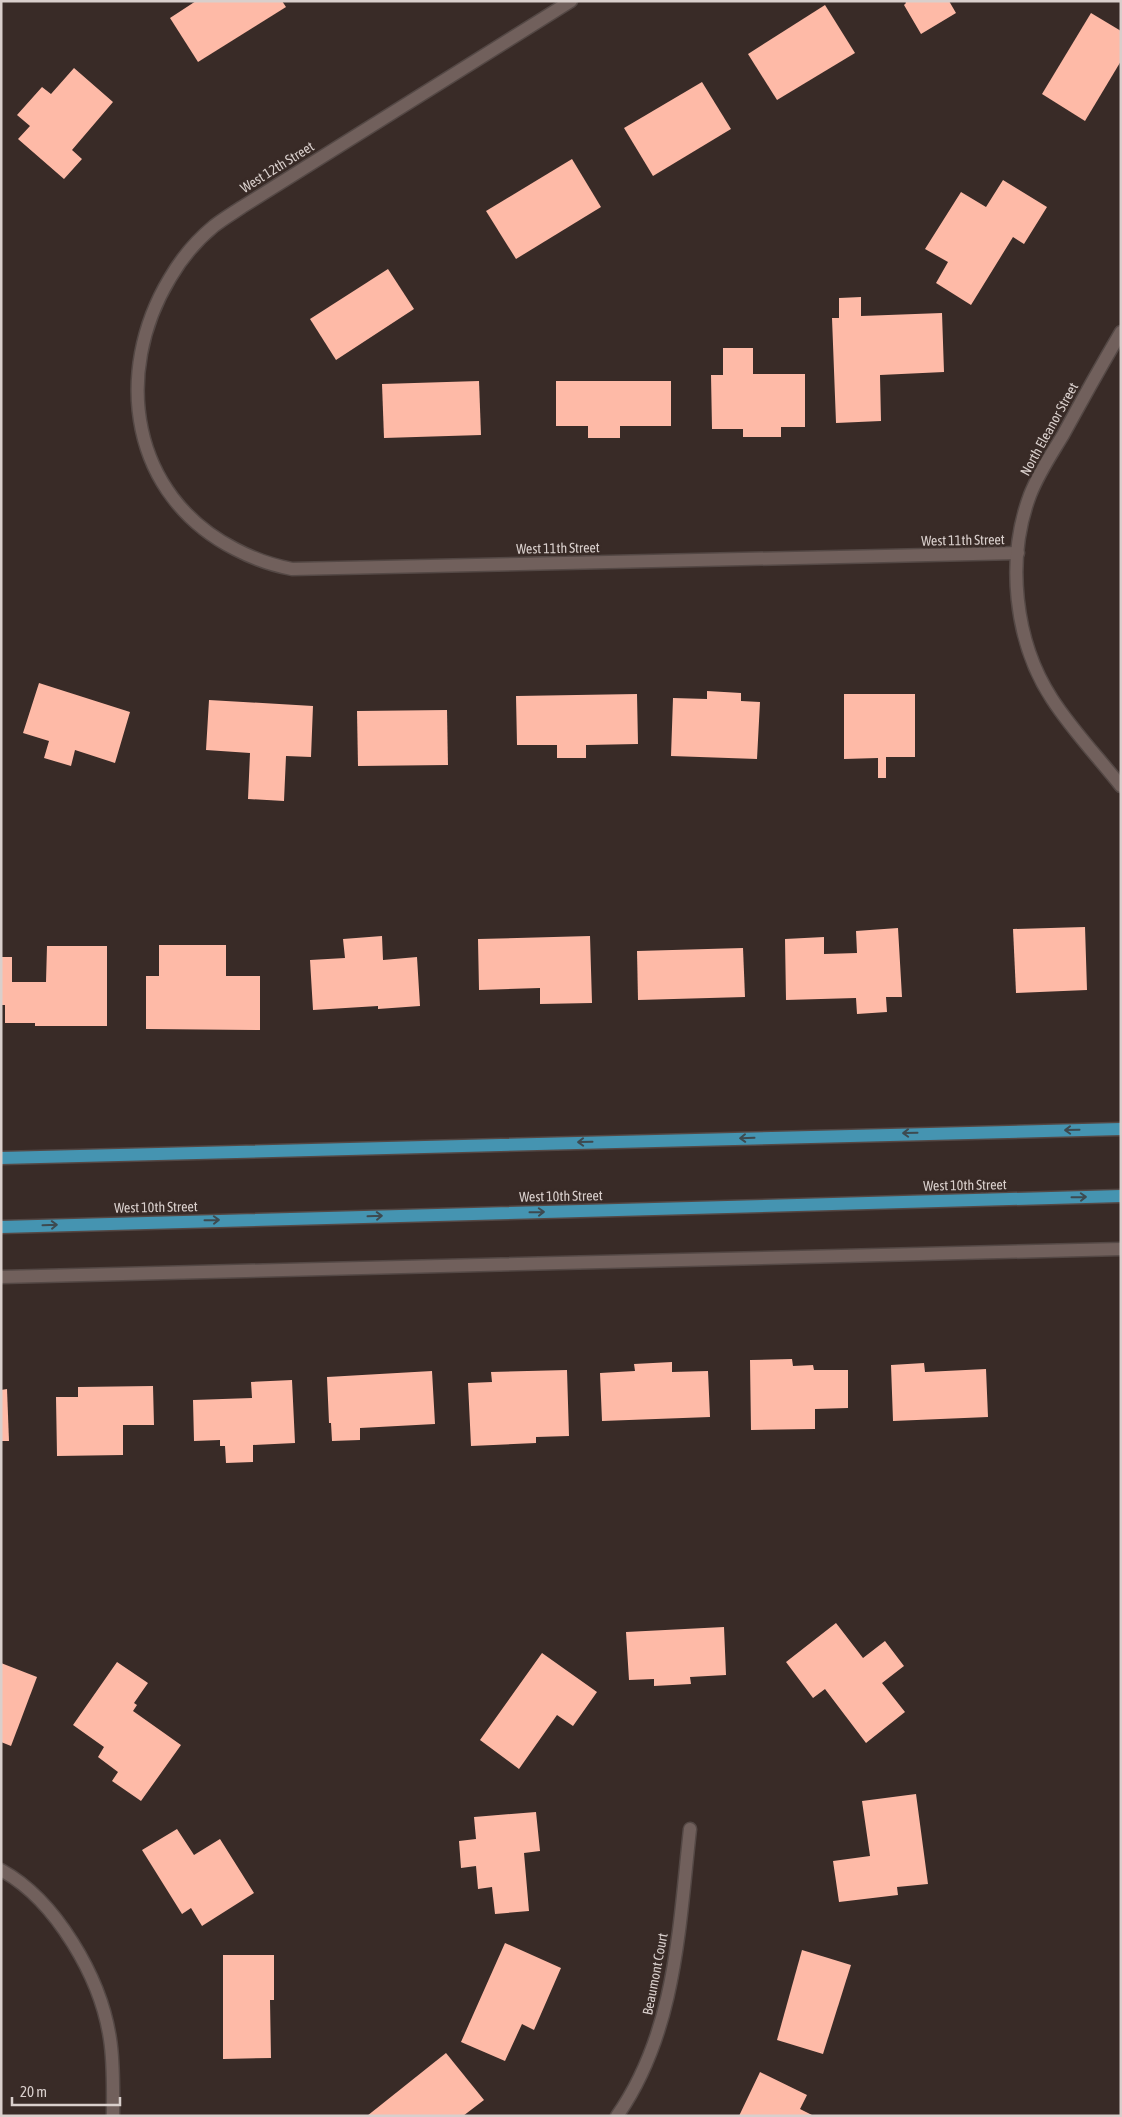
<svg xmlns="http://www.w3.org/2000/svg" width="1122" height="2117" font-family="'Asap Condensed',sans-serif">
	<rect width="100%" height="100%" fill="#392b27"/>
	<!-- building -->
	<g fill="#febaa7">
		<path d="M196,1h86l4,6 -88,55 -28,-44z"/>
		<path d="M905,1h44l7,12 -35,21 -17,-29 2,-2z"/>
		<path d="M825,5l30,48 -78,47 -29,-46z"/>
		<path d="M1091,13l30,18v30l-36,60 -43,-27z"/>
		<path d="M74,68l39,34 -41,48 10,9 -18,20 -46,-40 12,-13 -13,-11 25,-28 9,7z"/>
		<path d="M702,82l29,47 -78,47 -29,-48z"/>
		<path d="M572,159l29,48 -85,52 -30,-48z"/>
		<path d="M1003,180l44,27 -23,37 -11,-7 -42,68 -35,-22 12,-21 -23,-13 36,-57 25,15z"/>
		<path d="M388,269l26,40 -78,51 -26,-41z"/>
		<path d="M861,297v19l81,-3 2,59 -64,3 1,46 -45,2 -4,-105h7v-20z"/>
		<path d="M723,348h30v26h52v53h-24v10h-38v-8h-31l-1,-54h12z"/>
		<path d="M479,381l2,54 -97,3 -2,-54z"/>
		<path d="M556,381h115v45h-51v12h-32v-12h-32z"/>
		<path d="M39,683l91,29 -15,51 -40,-13 -4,16 -27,-8 5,-17 -26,-8z"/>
		<path d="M707,691l34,2v8l19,1 -3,57 -86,-3 2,-58 34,1z"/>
		<path d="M637,694l1,50 -52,1v13h-29v-13h-40l-1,-49z"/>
		<path d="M844,694h71v63h-29v21h-8v-20l-34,1z"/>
		<path d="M209,700l104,6 -2,51 -25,-1 -2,45 -36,-2 2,-46 -44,-3z"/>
		<path d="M447,710l1,55 -90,1 -1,-55z"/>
		<path d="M1085,927l2,63 -71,3 -3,-64z"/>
		<path d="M898,928l4,69h-16l1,15 -30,2 -1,-16 -70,2 -1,-61 39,-2v17l33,-1 -1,-22z"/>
		<path d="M382,936l1,24 34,-3 3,49 -42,3v-3l-65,4 -3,-50 35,-2 -2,-19z"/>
		<path d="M590,936l2,67 -52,1v-16l-61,2 -1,-51z"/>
		<path d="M159,945h67v31h34v54l-114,-1v-53h13z"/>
		<path d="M47,946h60v80h-72v-3h-30v-18h-4v-48h11v25h34z"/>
		<path d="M743,948l2,49 -107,3 -1,-49z"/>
		<path d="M792,1359l1,7 20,-1 1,5h34v38l-33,1v20l-64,1 -1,-70z"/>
		<path d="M672,1362v10l36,-1 2,46 -108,4 -2,-48 35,-2 -1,-7z"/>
		<path d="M924,1363l1,9 61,-3 2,48 -95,4 -2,-56z"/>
		<path d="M567,1370l2,66 -33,1v6l-65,3 -3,-63 24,-1 -1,-10z"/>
		<path d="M432,1371l3,53 -75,4v12l-28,1 -1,-18h-2l-2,-46z"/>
		<path d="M292,1380l3,63 -42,2v17l-27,1 -1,-17h-5v-6l-26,1 -1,-41 59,-2 -1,-16z"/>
		<path d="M153,1386l1,39h-31v30l-66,1 -1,-59h22v-10z"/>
		<path d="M7,1389l2,52h-8v-51z"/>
		<path d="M836,1623l27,35 22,-17 19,25 -22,17 23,29 -39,31 -41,-54 -12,9 -27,-36z"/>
		<path d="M724,1627l2,48 -36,2 1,7 -37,2v-7l-25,1 -3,-48z"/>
		<path d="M542,1653l55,39 -24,34 -16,-11 -38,54 -39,-29z"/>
		<path d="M117,1662l31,21 -14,20 3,2 -4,6 48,34 -40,56 -29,-20 6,-9 -20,-15 6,-10 -31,-22z"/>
		<path d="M1,1663l36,14 -26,69 -10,-4z"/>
		<path d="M916,1794l12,90 -31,3 1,8 -59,7 -6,-41 37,-5 -8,-55z"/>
		<path d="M536,1812l4,39 -16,2 5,58 -34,3 -3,-27 -14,2 -2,-23 -15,2 -2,-27 17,-2 -2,-22z"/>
		<path d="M177,1829l17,26 26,-16 34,54 -52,33 -11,-18 -9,6 -40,-64z"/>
		<path d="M505,1943l56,25 -27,62 -12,-6 -17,37 -44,-19z"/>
		<path d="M802,1950l49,15 -28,89 -46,-14z"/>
		<path d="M223,1955h51v45h-4l1,58 -48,1z"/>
		<path d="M446,2053l38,47 -21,16h-96z"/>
		<path d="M760,2072l47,23 -7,14 14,7h-75z"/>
	</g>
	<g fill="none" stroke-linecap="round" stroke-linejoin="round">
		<!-- minor casing -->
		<g stroke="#544845" stroke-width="15">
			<g id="minor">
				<path d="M571,1l-329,206c-9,6 -19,12 -28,19 -17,14 -33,33 -44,52 -58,96 -39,218 65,271 19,10 36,16 57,20l726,-16"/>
				<path d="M1121,332c-20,34 -39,68 -58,103 -12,20 -24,37 -33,60 -24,64 -16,146 22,204 20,31 46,58 69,87"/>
				<path d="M1,1277l1120,-28"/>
				<path d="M1,1870c55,30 100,108 109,169 4,25 3,51 3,77"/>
				<path d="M617,2116c59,-84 62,-189 73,-287"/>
			</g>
		</g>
		<!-- major casing -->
		<g stroke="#544845" stroke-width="15">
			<g id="major">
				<path d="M1,1158l1120,-29"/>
				<path d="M1,1227l1120,-31"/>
			</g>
		</g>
		<!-- minor -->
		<use href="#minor" stroke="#71605c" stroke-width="12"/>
		<!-- major -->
		<use href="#major" stroke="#4594b1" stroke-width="12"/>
	</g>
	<!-- one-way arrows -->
	<defs><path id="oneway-shaft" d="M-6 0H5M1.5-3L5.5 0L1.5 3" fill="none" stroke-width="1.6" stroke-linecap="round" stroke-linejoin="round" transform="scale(1.25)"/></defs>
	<g stroke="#3d4a50">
		<use href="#oneway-shaft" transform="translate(1072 1130) rotate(179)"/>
		<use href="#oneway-shaft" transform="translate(910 1133) rotate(179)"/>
		<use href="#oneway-shaft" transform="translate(747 1138) rotate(178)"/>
		<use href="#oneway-shaft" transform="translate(585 1142) rotate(179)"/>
		<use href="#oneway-shaft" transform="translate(1079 1197) rotate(-1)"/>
		<use href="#oneway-shaft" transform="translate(537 1212) rotate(-1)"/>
		<use href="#oneway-shaft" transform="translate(375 1216) rotate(-2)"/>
		<use href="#oneway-shaft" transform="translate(212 1220) rotate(-1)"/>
		<use href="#oneway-shaft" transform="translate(50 1225) rotate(-2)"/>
	</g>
	<g text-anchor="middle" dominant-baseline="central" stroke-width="5" stroke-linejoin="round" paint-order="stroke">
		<!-- street labels -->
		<g font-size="14" fill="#d9cfcc" stroke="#392b27">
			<text transform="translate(277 167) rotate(-32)">West 12th Street</text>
			<text transform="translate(1049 429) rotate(-61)">North Eleanor Street</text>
			<text transform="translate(963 540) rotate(-1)">West 11th Street</text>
			<text transform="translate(558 548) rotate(-1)">West 11th Street</text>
			<text transform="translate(965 1185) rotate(-1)">West 10th Street</text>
			<text transform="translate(561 1196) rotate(-1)">West 10th Street</text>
			<text transform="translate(156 1207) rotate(-1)">West 10th Street</text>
			<text transform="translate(655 1974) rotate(-79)">Beaumont Court</text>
		</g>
	</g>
	<!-- border -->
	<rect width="1122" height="2117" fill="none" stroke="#d9cfcc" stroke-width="5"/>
	<!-- scale -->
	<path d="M12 2097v8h108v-8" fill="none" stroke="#d9cfcc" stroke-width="2.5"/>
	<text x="20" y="2097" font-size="15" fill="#d9cfcc" stroke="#392b27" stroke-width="4" paint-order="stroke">20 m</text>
</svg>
